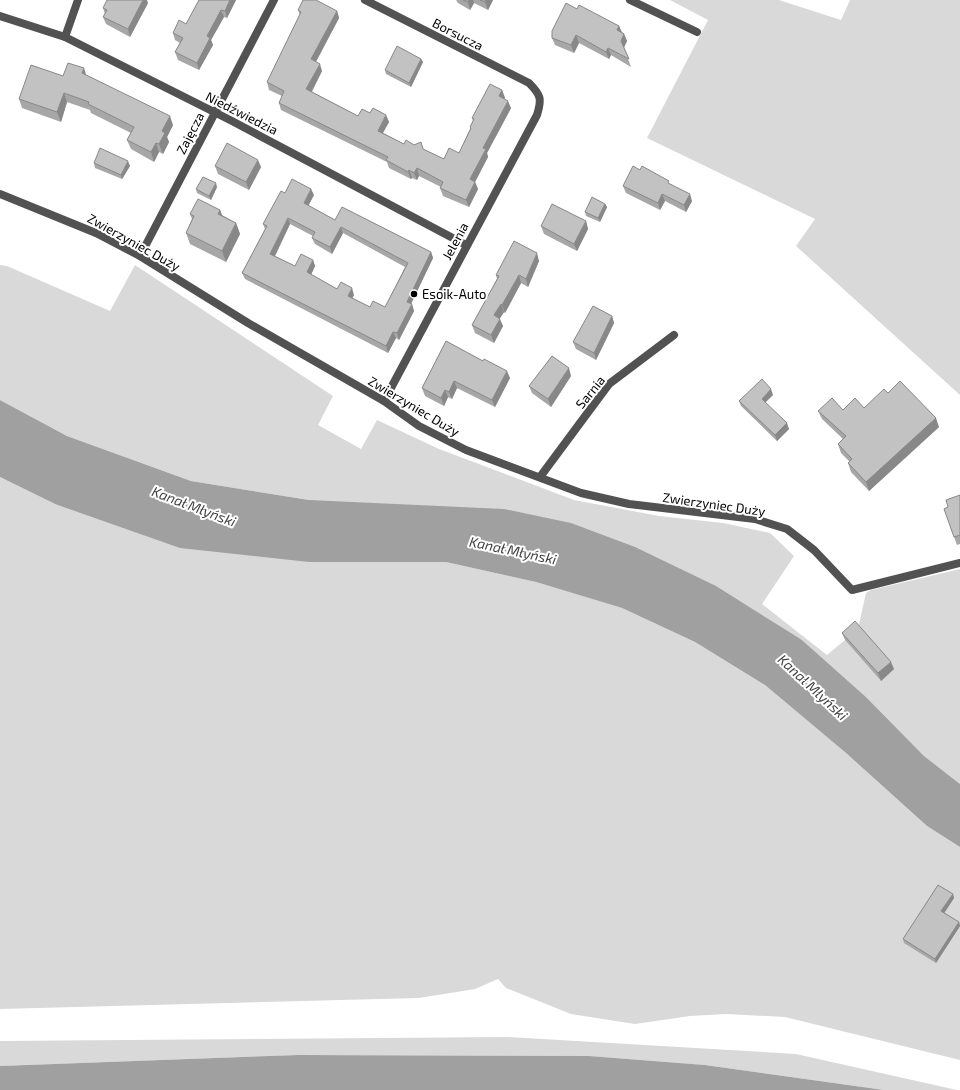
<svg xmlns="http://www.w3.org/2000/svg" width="960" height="1090" font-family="'Exo 2',sans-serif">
	<rect width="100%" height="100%" fill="#fff"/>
	<!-- green -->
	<g fill="#d9d9d9">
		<path d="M670,0h109l62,20 9,-20h110v395l-164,-149 19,-27 -168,-81 61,-118z"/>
		<path d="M0,265l7,1 103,45 25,-46 198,131 -15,29 43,24 16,-29 62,29 135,51 85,16 64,7 47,10 24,23 -32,48 65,51 18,-15 36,41 -23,-52 8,-36 5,-3 89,-21v215l-36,-28 -58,-59 -64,-57 -493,-140 -118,-19 -124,-45 -67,-36z"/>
		<path d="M0,477l55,27 254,58h137l90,20 86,26 73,34 70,43 81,68 81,73 33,21v213l-175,-43 -59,-3 -36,2 -55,8 -64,-10 -65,-26 -8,-9 -23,10 -56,9 -419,11z"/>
		<path d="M507,1037l289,17 161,36h-73l-179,-25 -116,-9 -291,-1 -298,11v-25z"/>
	</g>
	<!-- water -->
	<g fill="#a0a0a0">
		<path d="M0,400l67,36 124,45 118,19 195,9 67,14 64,24 81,39 86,54 64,57 58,59 36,28v63l-33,-21 -81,-73 -81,-68 -70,-43 -73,-34 -86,-26 -90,-20h-137l-129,-14 -125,-44 -55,-27z"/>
		<path d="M298,1055l291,1 116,9 179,25h-884v-24z"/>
	</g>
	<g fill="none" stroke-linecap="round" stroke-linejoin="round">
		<!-- minor -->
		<g stroke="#525252" stroke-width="8">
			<path d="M365,0l164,83c12,12 13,16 8,32l-153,286"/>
			<path d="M630,0l67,32"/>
			<path d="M0,16l65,21 167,84 234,124"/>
			<path d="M65,37l13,-37"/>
			<path d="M96,233l44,23 108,67 136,78 35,25 47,24 115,43 48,11 126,15 32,10 27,21 38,40 108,-27"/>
			<path d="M140,256l134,-256"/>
			<path d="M540,477l69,-93 65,-49"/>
		</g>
		<!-- tertiary -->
		<path stroke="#525252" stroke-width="8" d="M0,194l96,39"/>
	</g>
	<!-- wall -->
	<g fill="#a7a7a7" fill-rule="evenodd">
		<path d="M199,0h37l-9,18 -3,-1 -13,23 2,5 -14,25 -21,-10 -3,-8 5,-9 -5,-3 -2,-7 13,-9z"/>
		<path d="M456,0h37l-5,10 -14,-7 -4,7 -12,-7z"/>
		<path d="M148,3l-18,34 -24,-13 -3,-7 2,-3 -2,-6z"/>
		<path d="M577,9l42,17 3,6 2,2 3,7 -3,7 7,19 -20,-12 -2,4 -30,-16 -5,10 -19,-8 -3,-7z"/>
		<path d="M298,10l39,1 2,7 -23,44 6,9 -10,21 46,24 12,-3 16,2 3,7 -6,11 21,11 19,5 21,10 15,-6 11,-24v-2l3,-6 -1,-3 30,-28 3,8 -1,1 7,9 -24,45 1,4 -13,25 3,7 -9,18 -26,-11 -3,-8 1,-1 -22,-11 -2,4 -5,-2 -1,1 -22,-11 -2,-6 -106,-52 -2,-7 3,-7 -13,-6 -2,-8 33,-67z"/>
		<path d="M421,59l2,3 -12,25 -25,-13 -1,-4z"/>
		<path d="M86,75l87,50 -6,12 2,5 -6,12 -4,-2 -5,10 -23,-13 -4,-9 4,-7 -40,-20 -1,-3 -23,-8 -6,20 -39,-14 -3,-9 44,-23z"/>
		<path d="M94,163l36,3 -8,13 -27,-11z"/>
		<path d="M215,166l46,1 -12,23 -31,-16z"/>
		<path d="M670,184l22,17 -6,11 -21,-11 -5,9 -34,-17 -3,-7z"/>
		<path d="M217,187l-6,13 -14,-7 -1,-4z"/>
		<path d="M285,193l29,2 -6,11 27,14 96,32 2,6 -22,46 3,7 -15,29 -3,-2 -8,15 -143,-74 -3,-6 23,-44 -2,-5zM290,224l23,12 -1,2 3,6 17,10 11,-21 62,34 -20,40h-15l-18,-9 2,-3 -17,-6 -26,-14 4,-9 -2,-6 -18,6 -20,-10z"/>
		<path d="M605,204l2,3 -7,15 -14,-6 -1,-4z"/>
		<path d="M220,210l2,5 14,8 4,11 -14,28 -36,-18 -4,-11 6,-14 -2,-5z"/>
		<path d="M586,221l2,8 -11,22 -33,-17 -3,-8z"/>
		<path d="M539,261l-11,26 -7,-4 -16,30 -1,-1 -5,7 4,7 -9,17 -19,-10 -3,-8 25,-46 -1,-4z"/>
		<path d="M612,316l2,7 -18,37 -20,-11 -3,-7z"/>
		<path d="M446,341l64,37 -15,29 -38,-19 -5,11 -4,-2 -4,9 -19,-10 -3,-8z"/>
		<path d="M571,376l-20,31 -19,-14 -3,-7z"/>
		<path d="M888,393l51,34 -70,64 -18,-19 -3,-9 2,-1 -9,-9 -3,-9 5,-5 -21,-20 -4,-8 25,-1 21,-2z"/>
		<path d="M773,395l-8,7 24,27 -12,12 -36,-35 -2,-5z"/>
		<path d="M960,495v49l-3,1 -13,-36 4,-2z"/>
		<path d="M842,633l52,36 -13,12 -36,-41z"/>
		<path d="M953,894l1,4 -10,15 15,9 1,4 -24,37 -32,-20 -1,-4z"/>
	</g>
	<!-- shaded-wall -->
	<g fill="#888">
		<path d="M143,0h4l1,3 -18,34 -2,-8z"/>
		<path d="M230,0h6l-9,18 -2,-7z"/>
		<path d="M469,0h4l1,3 -4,7 -2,-8z"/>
		<path d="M486,0h7l-5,10 -3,-8z"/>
		<path d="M221,10l3,7 -13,23 2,5 -14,25 -2,-7 10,-27z"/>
		<path d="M337,11l2,7 -26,49 -2,-8z"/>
		<path d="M619,26l3,7 -5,-3z"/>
		<path d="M624,34l3,7 -4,8 -2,-8z"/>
		<path d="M576,35l3,8 -5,10 -3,-8z"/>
		<path d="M608,48l3,7 -2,4 -3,-7z"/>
		<path d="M421,59l2,3 -12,25 -2,-4z"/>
		<path d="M320,64l2,7 -13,25 -3,-7z"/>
		<path d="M84,68l3,10 -5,-5z"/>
		<path d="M502,90l3,8 -3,5 -3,-7z"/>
		<path d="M64,93l3,9 -6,20 -4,-10z"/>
		<path d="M508,101l3,7 -24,45 1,4 -13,25 3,7 -9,18 -3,-7 4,-21 13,-31z"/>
		<path d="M386,115l3,7 -9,16 -2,-7z"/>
		<path d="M170,116l3,9 -6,12 2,5 -6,12 -4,-10 3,-13z"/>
		<path d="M156,143l3,9 -5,10 -3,-10z"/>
		<path d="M258,160l3,7 -12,23 -3,-8z"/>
		<path d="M128,161l2,5 -8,13 -1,-4z"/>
		<path d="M417,168l2,8 -2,4 -3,-7z"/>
		<path d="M409,170l3,8 -1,1 -3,-7z"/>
		<path d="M216,183l1,4 -6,13 -2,-4z"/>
		<path d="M311,189l3,6 -8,15 -2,-7z"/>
		<path d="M662,194l3,7 -5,9 -2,-7z"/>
		<path d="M690,194l2,7 -6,11 -2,-7z"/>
		<path d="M605,204l2,3 -7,15 -2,-4z"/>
		<path d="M220,210l4,11 -6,-7z"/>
		<path d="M288,218l2,6 -17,36 -3,-6z"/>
		<path d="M586,221l2,8 -11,22 -3,-7z"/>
		<path d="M236,223l4,11 -14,28 -4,-11z"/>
		<path d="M341,227l2,6 -11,21 -2,-7z"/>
		<path d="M431,252l2,6 -24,50 -2,-6z"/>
		<path d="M537,253l2,8 -11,26 -2,-8z"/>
		<path d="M313,260l2,6 -6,13 -2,-7z"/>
		<path d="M519,275l2,8 -16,30 -3,-8z"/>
		<path d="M352,288l2,7 -4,8 -2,-7z"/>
		<path d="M412,304l2,7 -15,29 -2,-7z"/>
		<path d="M501,304l3,8 -7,11 -3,-8z"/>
		<path d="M612,316l2,7 -18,37 -2,-7z"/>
		<path d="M500,319l3,7 -9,17 -3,-8z"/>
		<path d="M393,332l3,6 -8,15 -2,-7z"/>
		<path d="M569,368l2,8 -20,31 -3,-8z"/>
		<path d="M507,371l3,7 -15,29 -3,-7z"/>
		<path d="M454,381l3,7 -5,11 -3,-7z"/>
		<path d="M771,389l2,6 -9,9 -2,-5z"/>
		<path d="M445,390l3,7 -4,9 -3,-8z"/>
		<path d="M936,418l3,9 -70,64 -3,-9z"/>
		<path d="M787,423l2,6 -12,12 -2,-6z"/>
		<path d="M891,662l3,7 -13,12 -3,-8z"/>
		<path d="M953,894l1,4 -11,17 -2,-4z"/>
		<path d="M959,922l1,4 -24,37 -1,-4z"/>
	</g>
	<!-- building -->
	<g fill="#c2c2c2" stroke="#888" fill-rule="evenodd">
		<path d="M107,0h36l-15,29 -25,-12 4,-7 -4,-2z"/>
		<path d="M199,0h31l-5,11 -4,-1 -14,26 3,2 -13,25 -22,-11 8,-14 -10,-5 6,-13 7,4z"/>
		<path d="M303,0h13l21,11 -26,48 9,5 -14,25 52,27 4,-7 8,4 3,-5 13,7 -8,16 26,13 2,-4 8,5 7,-3 2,7 21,10 5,-11 10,5 12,-25 -1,-1 4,-8 -2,-1 18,-34 12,6 -3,6 9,5 -25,47 3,1 -16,30 5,3 -9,18 -26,-12 3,-6 -26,-14 -3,5 -5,-3 -1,2 -22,-12 2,-3 -109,-54 5,-12 -17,-9 34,-70 -3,-2z"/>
		<path d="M463,0h6l-1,2z"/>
		<path d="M480,0h6l-1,2z"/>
		<path d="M566,3l11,6 2,-4 40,21 -2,4 7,4 -3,7 8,18 -21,-11 -2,4 -30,-17 -5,10 -19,-7v-7z"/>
		<path d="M397,46l24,13 -12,24 -24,-13z"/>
		<path d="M68,63l16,5 -2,5 88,43 -8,15 3,2 -6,11 -3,-1 -5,9 -24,-12 7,-13 -46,-23 1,-2 -25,-9 -7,19 -38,-13 12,-34 32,11z"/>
		<path d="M227,143l31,17 -12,22 -31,-16z"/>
		<path d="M100,148l28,13 -7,14 -27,-12z"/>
		<path d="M633,166l7,4 2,-4 27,15 -1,2 22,11 -6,11 -22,-11 -4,9 -35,-17z"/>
		<path d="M203,177l13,6 -7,13 -13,-7z"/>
		<path d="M292,179l19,10 -7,14 31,17 7,-13 89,45 -24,50 5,2 -15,29 -4,-1 -7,14 -144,-73 25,-47 -4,-2 18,-33 4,2zM288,218l27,14 -3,6 18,9 11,-20 67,36 -23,44 -12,-6 -3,6 -22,-11 4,-8 -11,-6 -4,7 -30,-17 6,-12 -12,-6 -6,12 -25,-12z"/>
		<path d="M592,197l13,7 -7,14 -13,-6z"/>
		<path d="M198,199l22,11 -2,4 18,9 -14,28 -36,-18 8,-17 -4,-2z"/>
		<path d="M552,204l34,17 -12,23 -33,-18z"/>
		<path d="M514,241l23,12 -11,26 -7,-4 -17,30 -1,-1 -7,11 6,4 -9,16 -19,-10 27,-49 -3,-1z"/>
		<path d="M593,306l19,10 -18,37 -21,-11z"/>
		<path d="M446,341l37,20 1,-2 23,12 -15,29 -38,-19 -5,11 -4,-2 -4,8 -19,-10z"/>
		<path d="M552,356l17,12 -21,31 -19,-13z"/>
		<path d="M762,379l9,10 -9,10 25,24 -12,12 -36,-34z"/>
		<path d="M900,381l36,37 -70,64 -18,-19 4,-4 -14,-15 8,-8 -28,-25 14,-13 11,12 12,-12 9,10 20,-19 4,4z"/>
		<path d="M960,495v40l-6,2 -10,-28 4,-2 -2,-7z"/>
		<path d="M855,621l36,41 -13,11 -36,-40z"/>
		<path d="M938,885l15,9 -12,17 18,11 -24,37 -32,-20z"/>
	</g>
	<!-- markers -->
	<circle fill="#000" stroke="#fff" stroke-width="1.5" cx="414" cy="294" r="4"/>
	<g text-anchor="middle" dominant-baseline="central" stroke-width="4" stroke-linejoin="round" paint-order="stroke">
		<!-- street labels -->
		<g font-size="13" fill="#000" stroke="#fff">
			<text transform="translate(458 34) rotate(27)">Borsucza</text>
			<text transform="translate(242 113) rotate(27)">Niedźwiedzia</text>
			<text transform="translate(190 133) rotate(-63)">Zajęcza</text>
			<text transform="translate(455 241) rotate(-62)">Jelenia</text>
			<text transform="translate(134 242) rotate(29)">Zwierzyniec Duży</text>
			<text transform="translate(590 392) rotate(-51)">Sarnia</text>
			<text transform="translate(414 406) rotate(31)">Zwierzyniec Duży</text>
			<text transform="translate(714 504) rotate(8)">Zwierzyniec Duży</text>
		</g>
		<!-- poi labels -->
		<g font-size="13" fill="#000" stroke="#fff" text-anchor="start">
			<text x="422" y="294">Esoik-Auto</text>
		</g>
		<!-- water labels -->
		<g font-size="14" font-style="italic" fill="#414141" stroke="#fff">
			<text transform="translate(194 506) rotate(21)">Kanał Młyński</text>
			<text transform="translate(513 550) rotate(12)">Kanał Młyński</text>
			<text transform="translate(813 687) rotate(43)">Kanał Młyński</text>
		</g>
	</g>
</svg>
